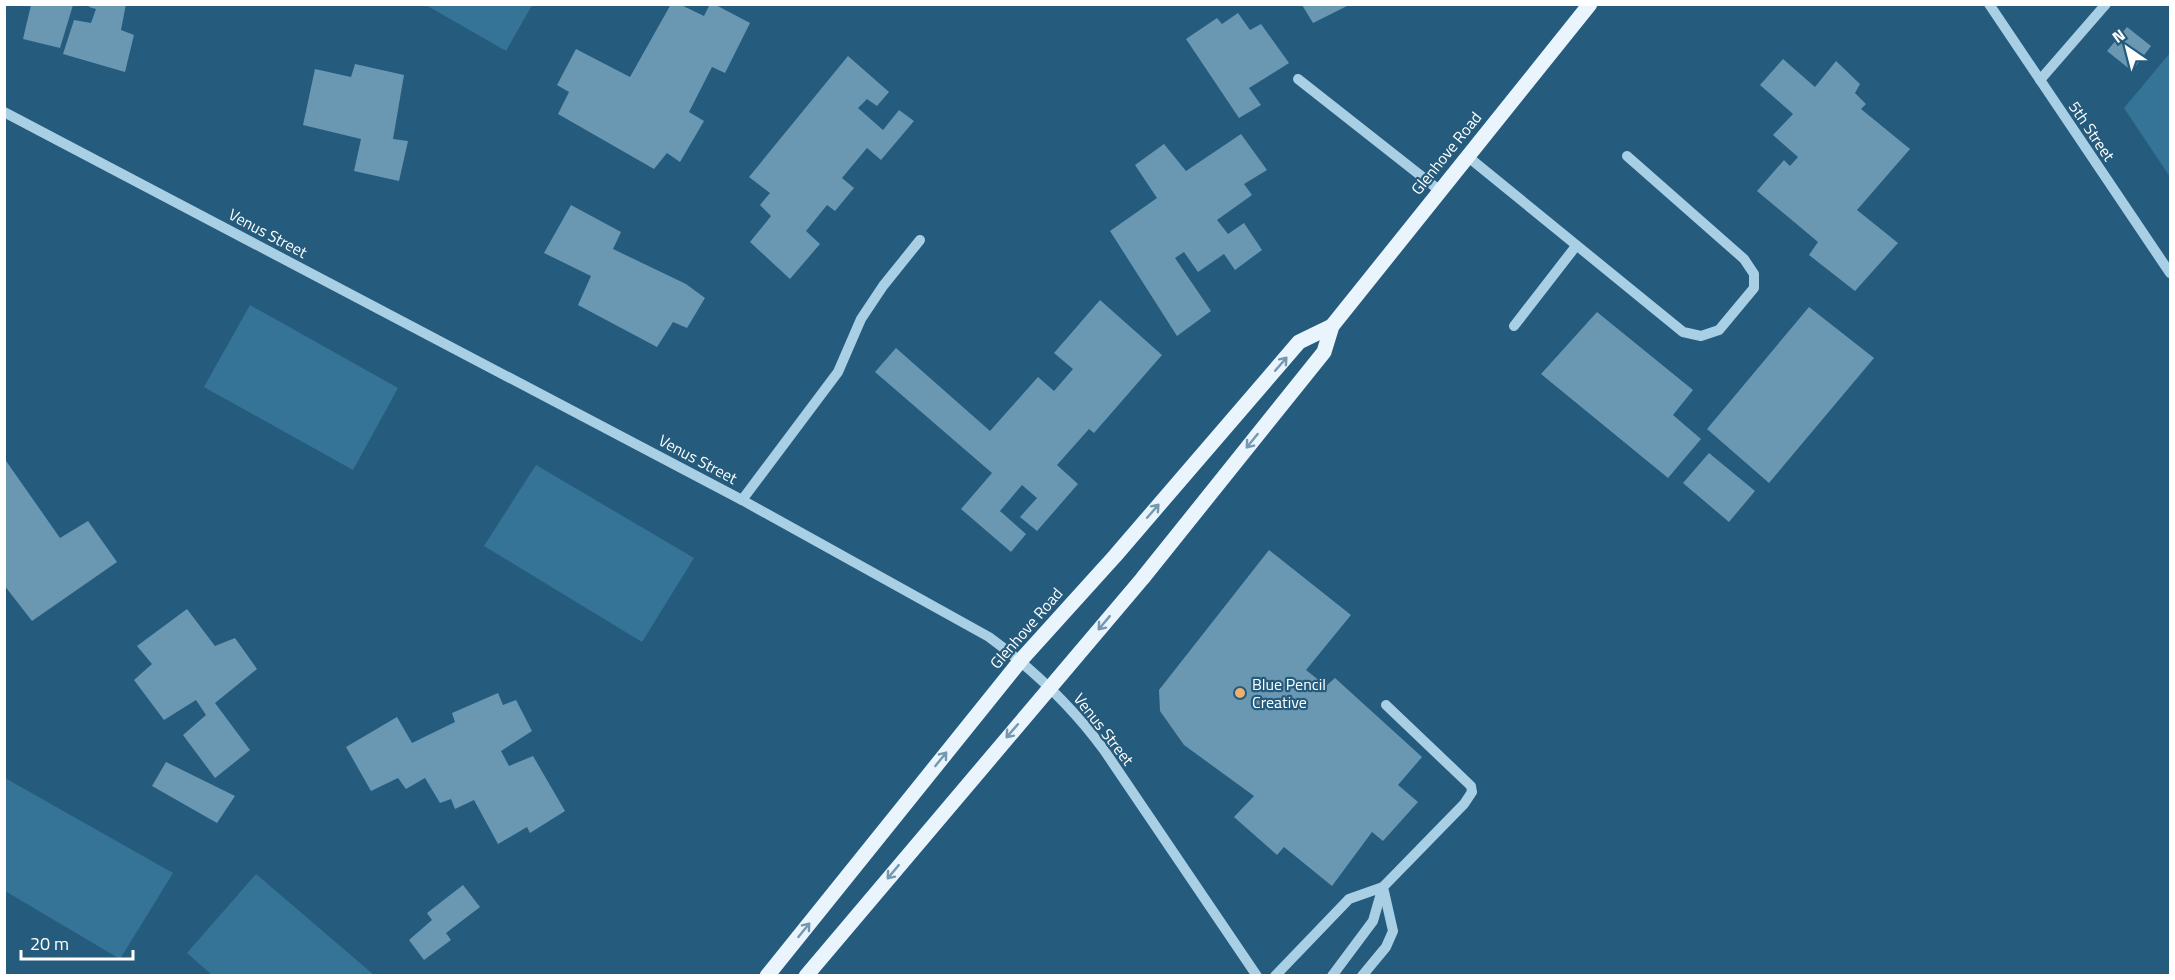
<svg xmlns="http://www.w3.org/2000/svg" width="2175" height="980" font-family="'Titillium Web',sans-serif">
	<rect width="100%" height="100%" fill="#255b7c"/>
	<!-- green -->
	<g fill="#367497">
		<path d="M426,5h106l-26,46z"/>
		<path d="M2170,53v124l-46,-69z"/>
		<path d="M250,305l148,83 -45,82 -149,-83z"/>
		<path d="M536,465l158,93 -52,84 -158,-96z"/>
		<path d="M5,778l168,95 -53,86 -115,-68z"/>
		<path d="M256,874l118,101h-162l-25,-22z"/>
	</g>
	<!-- building -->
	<g fill="#6a98b3">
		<path d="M90,4h36l-5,26 13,5 -9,37 -62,-18 11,-34 17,3 5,-14 -7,-2z"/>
		<path d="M671,4h8l25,12 6,-12h4l36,19 -25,50 -13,-6 -23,45 15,9 -24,41 -13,-9 -13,16 -96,-55 11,-22 -12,-7 19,-36 54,28z"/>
		<path d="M31,5h42l-13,43 -37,-9z"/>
		<path d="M1302,5h47l-36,18z"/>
		<path d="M1238,13l12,17 11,-6 28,39 -40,25 12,17 -22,13 -53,-79 31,-21 5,6z"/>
		<path d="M2127,27l24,19 -19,25 -25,-20z"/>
		<path d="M848,56l41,36 -12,14 -10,-7 -9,9 25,22 16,-20 15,11 -33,39 -14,-12 -25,30 12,10 -19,23 -8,-6 -21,26 14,13 -30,35 -40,-37 21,-26 -11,-11 10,-12 -21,-16z"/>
		<path d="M1783,59l32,28 21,-26 24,23 -5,9 11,11 -5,5 49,40 -53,61 41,33 -43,48 -46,-36 9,-13 -61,-51 27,-31 6,6 8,-9 -25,-22 20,-21 -33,-29z"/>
		<path d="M355,64l49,11 -11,64 15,2 -9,40 -45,-10 7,-32 -58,-14 12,-56 36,8z"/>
		<path d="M1241,134l26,36 -23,14 8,11 -35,25 11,14 16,-11 18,27 -27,20 -11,-16 -26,18 -14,-20 -9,6 36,53 -34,25 -67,-105 47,-33 -22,-33 29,-21 22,27z"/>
		<path d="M571,205l50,27 -8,17 73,35 19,14 -18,30 -14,-6 -16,25 -79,-42 13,-29 -47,-23z"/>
		<path d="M1100,300l62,55 -68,78 -5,-4 -32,36 21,19 -41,47 -17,-14 17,-19 -15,-13 -22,26 26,23 -15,18 -50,-43 31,-36 -117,-101 21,-24 94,83 48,-54 16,14 19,-22 -19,-16z"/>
		<path d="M1809,307l65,51 -105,125 -62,-54z"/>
		<path d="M1597,312l96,78 -20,25 28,24 -33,39 -127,-104z"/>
		<path d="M1709,453l46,38 -26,31 -46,-39z"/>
		<path d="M4,458l56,80 28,-17 29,41 -85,59 -28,-36z"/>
		<path d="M1269,550l82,65 -45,55 20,16 9,-8 87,79 -24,28 20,17 -35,39 -11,-9 -40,54 -48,-39 -7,8 -43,-38 20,-21 -70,-51 -24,-34 -1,-21z"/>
		<path d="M187,609l28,37 20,-8 22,31 -42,34 35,47 -35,28 -32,-43 23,-20 -10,-15 -32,20 -30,-40 18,-16 -15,-18z"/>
		<path d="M498,693l5,12 13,-5 16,31 -31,20 8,15 24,-10 32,55 -35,22 -3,-6 -29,17 -24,-44 -19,9 -4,-10 -11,4 -15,-25 -19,11 -8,-11 -27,13 -25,-44 51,-30 15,26 43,-21 -3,-9z"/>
		<path d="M166,762l69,34 -18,27 -65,-37z"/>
		<path d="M463,885l17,22 -34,26 5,7 -27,20 -15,-20 23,-20 -5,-7z"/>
	</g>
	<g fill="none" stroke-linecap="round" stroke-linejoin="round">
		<!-- minor -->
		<g stroke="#a9cfe5" stroke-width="10">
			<path d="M1989,4l181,269"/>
			<path d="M1298,79l141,111"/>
			<path d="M2040,80l66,-76"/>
			<path d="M4,112l738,388 247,137c45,33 82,68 115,113l153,226"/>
			<path d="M1467,156l216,176 18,4 18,-6 35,-42v-14l-10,-15 -117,-103"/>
			<path d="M1514,326l62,-80"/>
			<path d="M742,500l96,-128 23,-53 22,-33 37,-46"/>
			<path d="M1275,976l74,-77 34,-12"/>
			<path d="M1332,976l41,-55 9,-31"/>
			<path d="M1362,976l24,-29 7,-16 -10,-44 81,-83 8,-12 -1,-6 -85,-81"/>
		</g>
		<!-- major -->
		<g stroke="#e9f4fc" stroke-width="15">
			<path d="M767,976l254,-316 94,-104 184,-214 33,-16"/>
			<path d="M806,976l336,-397 182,-227 8,-26 258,-322"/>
		</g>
	</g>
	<!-- one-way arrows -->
	<defs><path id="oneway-shaft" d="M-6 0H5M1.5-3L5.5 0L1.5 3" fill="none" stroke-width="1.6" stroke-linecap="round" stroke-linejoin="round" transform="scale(1.5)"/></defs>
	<g stroke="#7398af">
		<use href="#oneway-shaft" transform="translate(1281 364) rotate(-49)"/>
		<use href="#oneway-shaft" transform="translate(1252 441) rotate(129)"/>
		<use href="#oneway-shaft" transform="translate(1153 511) rotate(-49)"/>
		<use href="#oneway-shaft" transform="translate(1104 623) rotate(130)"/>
		<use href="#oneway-shaft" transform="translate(1012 731) rotate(131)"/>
		<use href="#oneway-shaft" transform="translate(941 759) rotate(-51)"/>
		<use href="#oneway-shaft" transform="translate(893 872) rotate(130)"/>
		<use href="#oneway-shaft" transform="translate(804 930) rotate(-51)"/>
	</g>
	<!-- markers -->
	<circle fill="#eeb06e" stroke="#255b7c" stroke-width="2" cx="1240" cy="693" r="6"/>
	<g text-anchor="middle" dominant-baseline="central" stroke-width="4.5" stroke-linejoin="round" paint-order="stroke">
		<!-- street labels -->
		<g font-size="16" fill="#fff" stroke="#255b7c">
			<text transform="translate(2092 131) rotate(56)">5th Street</text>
			<text transform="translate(1446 153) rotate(-51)">Glenhove Road</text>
			<text transform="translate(268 233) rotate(28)">Venus Street</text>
			<text transform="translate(698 459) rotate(28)">Venus Street</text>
			<text transform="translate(1026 628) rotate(-49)">Glenhove Road</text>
			<text transform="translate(1104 729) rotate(52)">Venus Street</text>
		</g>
		<!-- poi labels -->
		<g font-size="16" fill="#fff" stroke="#255b7c" text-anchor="start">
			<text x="1252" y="684">Blue Pencil<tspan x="1252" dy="18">Creative</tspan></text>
		</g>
	</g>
	<!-- border -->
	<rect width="2175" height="980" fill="none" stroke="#ffffff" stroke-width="12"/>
	<!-- north arrow -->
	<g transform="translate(2127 48) rotate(325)" stroke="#255b7c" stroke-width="4.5" paint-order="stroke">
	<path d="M0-4.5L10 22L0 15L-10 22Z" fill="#ffffff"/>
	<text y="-9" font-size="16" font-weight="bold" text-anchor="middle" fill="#ffffff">N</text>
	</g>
	<!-- scale -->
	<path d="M21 950v9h112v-9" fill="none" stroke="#ffffff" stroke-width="3"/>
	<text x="30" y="950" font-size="18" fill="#ffffff" stroke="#255b7c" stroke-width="4.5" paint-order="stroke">20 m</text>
</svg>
